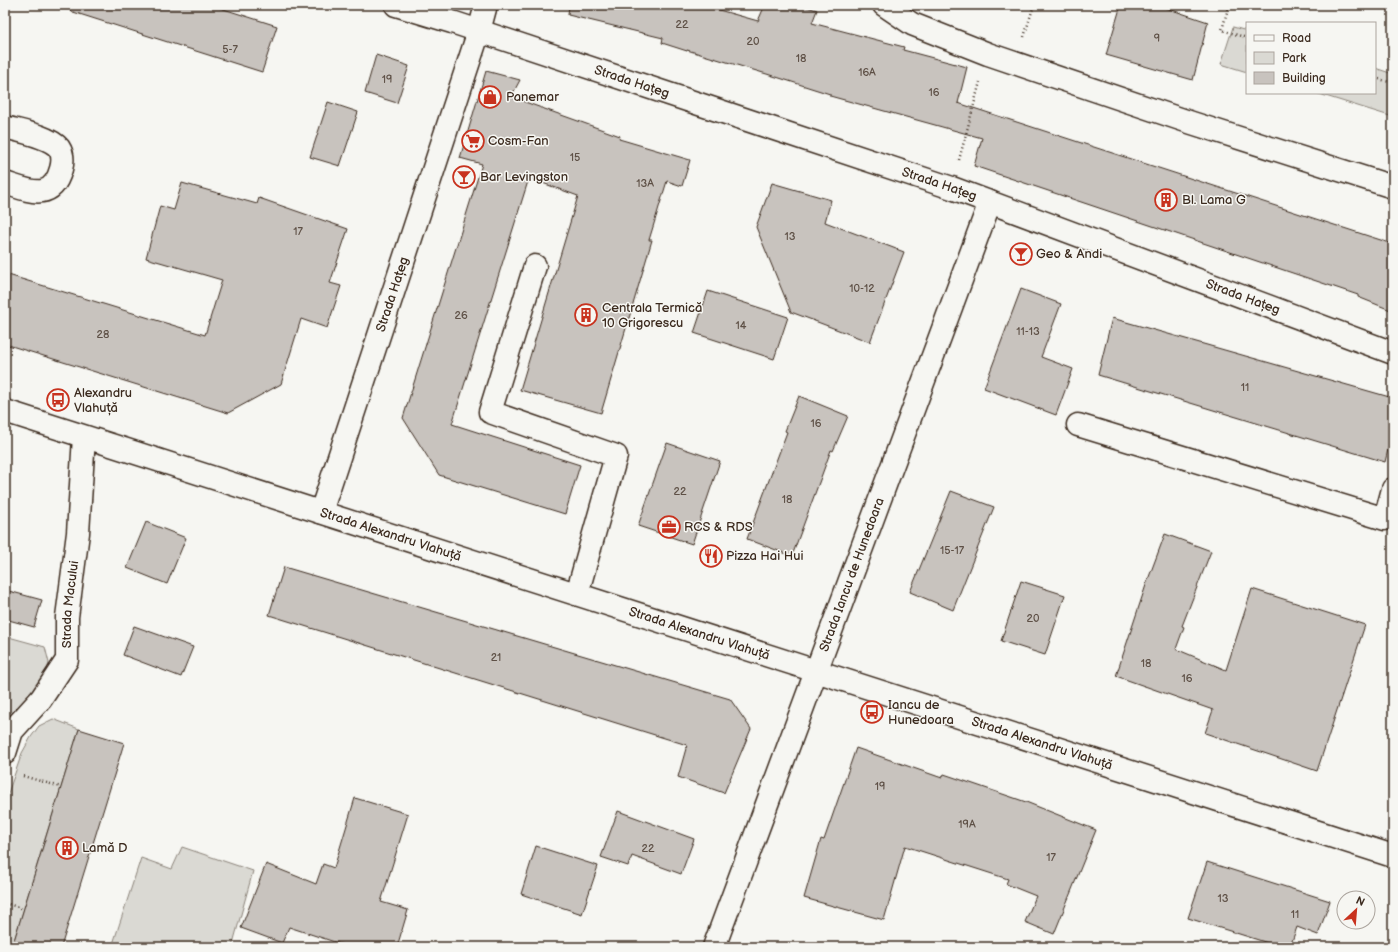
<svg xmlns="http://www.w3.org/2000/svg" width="1398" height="952" font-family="'Balsamiq Sans',sans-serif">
	<rect width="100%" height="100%" fill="#f6f6f2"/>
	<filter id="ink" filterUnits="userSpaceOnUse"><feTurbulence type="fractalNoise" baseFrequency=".025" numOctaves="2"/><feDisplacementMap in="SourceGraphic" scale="8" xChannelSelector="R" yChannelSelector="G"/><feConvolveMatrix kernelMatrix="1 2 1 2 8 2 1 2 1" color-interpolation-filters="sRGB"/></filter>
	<g filter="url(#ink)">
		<!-- green -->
		<g fill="#dad9d3" stroke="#8a8278">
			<path d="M1233,27l14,4v41l-26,-8z"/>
			<path d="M1375,68l18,6v43l-77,-24h59z"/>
			<path d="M5,636l40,11 4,16 -4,14 -27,38 -13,-4z"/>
			<path d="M53,719l26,10 -67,218h-7v-145l17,-49 9,-16 8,-11z"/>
			<path d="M182,847l71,24 -21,76h-120l29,-89 31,11z"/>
		</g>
		<!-- building -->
		<g fill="#c8c3be" stroke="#3b2a1e">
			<path d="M71,5h140l66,21 -15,46 -192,-61z"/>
			<path d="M569,5h132l57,16 7,-16h35l17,5 -5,13 92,24 -1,3 64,17 -9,36 435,141v67l-35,-14v-2l-384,-129 8,-28 -152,-42v-2l-60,-19 -83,-25v1l-25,-8 1,-5 -95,-23z"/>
			<path d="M1121,5h36l51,17 -15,58 -87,-25z"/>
			<path d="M376,55l33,11 -12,37 -32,-10z"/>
			<path d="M486,71l34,9 -9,17 109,39 -1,3 71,21 -8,26 -15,-5 -18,59h3l-51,173 -81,-23 58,-194 -49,-18 -77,246 128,41 -15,49 -126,-39 -36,-57 79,-254 -22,-6z"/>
			<path d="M328,102l30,10 -18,54 -30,-9z"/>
			<path d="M182,183l75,21 2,-6 89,31 -18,54 11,3 -14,42 -26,-9 -20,65 -53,29 -223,-69v-70l200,61 17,-55 -76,-22 14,-52 14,4z"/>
			<path d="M772,183l59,17 -6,22 79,30 -34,90 -79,-30 -35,-85z"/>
			<path d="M1021,289l40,15 -20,53 32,12 -17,46 -72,-27z"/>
			<path d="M708,291l80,26 -14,42 -80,-26z"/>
			<path d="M1112,318l281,80v31l-8,33 -287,-87z"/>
			<path d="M799,396l49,20 -15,35 -2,-1 -39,106 -45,-17 40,-107 -2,-1z"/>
			<path d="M667,443l53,18 -28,83 -54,-18z"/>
			<path d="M951,491l43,16 -41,103 -43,-18z"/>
			<path d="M146,522l40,16 -19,46 -40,-16z"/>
			<path d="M1165,534l46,17 -29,75 2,1 -8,22 50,21 26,-81 113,36 -48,146 -112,-38 8,-23 -97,-34 30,-91z"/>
			<path d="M284,567l446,132 21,30 -27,64 -46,-16 9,-32 -418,-130z"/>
			<path d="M1021,581l44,14 -20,60 -44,-14z"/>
			<path d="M5,590l37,10 -8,27 -29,-8z"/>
			<path d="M134,626l59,21 -12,30 -58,-22z"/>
			<path d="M79,729l45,14 -63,204h-49z"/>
			<path d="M856,748l86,30 2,-4 82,28 70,28 -42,104 -29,-12 11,-26 -30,-12 2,-5 -103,-33 -21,74 -80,-22 17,-59 3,1z"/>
			<path d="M355,798l53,16 -27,88 27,8 -11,37h-47l-61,-20 -7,16 -41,-15 25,-64 50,20 7,-20 11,4z"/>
			<path d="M618,811l76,28 -13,35 -49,-18 -4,10 -27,-9z"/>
			<path d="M536,846l62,20 -16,48 -61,-20z"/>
			<path d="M1207,862l123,39 -12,34 -21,-8 -7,20h-9l-93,-29z"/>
		</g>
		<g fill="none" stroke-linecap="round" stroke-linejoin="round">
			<!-- minor casing -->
			<g stroke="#3b2a1e" stroke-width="25">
				<g id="minor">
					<path id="s1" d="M396,5l56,17 500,166 441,165"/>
					<path d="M884,5l28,19 76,30 204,69 201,64"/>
					<path d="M5,127c14,4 44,9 54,21 4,6 4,14 2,21 -9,33 -31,22 -56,14"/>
					<path d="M535,266l-45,146 126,44 -39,138"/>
					<path d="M1078,425l307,94 8,-30"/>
					<path id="s2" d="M321,512l158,-481 7,-26"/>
					<path id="s3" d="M5,753l7,-22 29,-32 26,-39v-43l11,-84 6,-96"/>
					<path id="s4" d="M714,947l276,-745"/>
				</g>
			</g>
			<!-- major casing -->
			<g stroke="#3b2a1e" stroke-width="25">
				<g id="major">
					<path id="s5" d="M5,411l1388,445"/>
				</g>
			</g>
			<!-- path -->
			<g stroke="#3b2a1e" stroke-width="2.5" stroke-dasharray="1 3" stroke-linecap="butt">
				<path d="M1229,5l-7,25 25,8"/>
				<path d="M1382,5l11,3"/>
				<path d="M1024,37l10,-32"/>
				<path d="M1375,78l18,5"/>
				<path d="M959,160l21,-78"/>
				<path d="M23,776l38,11"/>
				<path d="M5,903l19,6"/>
			</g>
			<!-- minor -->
			<use href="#minor" stroke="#f6f6f2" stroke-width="22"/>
			<!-- major -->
			<use href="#major" stroke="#f6f6f2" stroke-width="22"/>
		</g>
	</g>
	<!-- icons -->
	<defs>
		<g id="shop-ring" transform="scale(1.15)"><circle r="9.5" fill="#f6f6f2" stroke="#c8321e" stroke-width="1.5"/><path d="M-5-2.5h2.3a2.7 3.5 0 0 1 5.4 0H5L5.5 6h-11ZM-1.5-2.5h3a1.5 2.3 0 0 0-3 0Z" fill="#c8321e"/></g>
		<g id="supermarket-ring" transform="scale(1.15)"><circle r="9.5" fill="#f6f6f2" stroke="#c8321e" stroke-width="1.5"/><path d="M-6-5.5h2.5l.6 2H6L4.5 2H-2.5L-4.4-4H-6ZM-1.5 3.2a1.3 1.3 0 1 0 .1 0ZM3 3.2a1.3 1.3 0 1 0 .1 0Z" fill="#c8321e"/></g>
		<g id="bar-ring" transform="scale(1.15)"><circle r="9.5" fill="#f6f6f2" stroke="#c8321e" stroke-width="1.5"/><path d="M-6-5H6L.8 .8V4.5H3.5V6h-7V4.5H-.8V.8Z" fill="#c8321e"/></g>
		<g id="building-ring" transform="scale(1.15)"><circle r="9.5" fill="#f6f6f2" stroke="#c8321e" stroke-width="1.5"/><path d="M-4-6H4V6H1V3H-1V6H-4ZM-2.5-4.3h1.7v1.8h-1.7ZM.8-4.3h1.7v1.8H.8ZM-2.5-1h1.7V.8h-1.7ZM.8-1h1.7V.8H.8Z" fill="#c8321e"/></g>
		<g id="bus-ring" transform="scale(1.15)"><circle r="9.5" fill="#f6f6f2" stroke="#c8321e" stroke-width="1.5"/><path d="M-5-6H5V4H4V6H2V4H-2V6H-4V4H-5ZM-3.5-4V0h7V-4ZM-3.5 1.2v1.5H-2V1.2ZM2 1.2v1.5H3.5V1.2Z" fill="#c8321e"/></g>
		<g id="office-ring" transform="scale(1.15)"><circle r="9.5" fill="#f6f6f2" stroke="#c8321e" stroke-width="1.5"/><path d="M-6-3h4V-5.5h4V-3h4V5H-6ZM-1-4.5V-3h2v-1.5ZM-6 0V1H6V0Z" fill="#c8321e"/></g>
		<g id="restaurant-ring" transform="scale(1.15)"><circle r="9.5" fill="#f6f6f2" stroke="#c8321e" stroke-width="1.5"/><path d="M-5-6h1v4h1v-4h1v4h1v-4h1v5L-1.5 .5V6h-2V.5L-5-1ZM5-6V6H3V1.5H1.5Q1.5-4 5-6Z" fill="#c8321e"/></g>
	</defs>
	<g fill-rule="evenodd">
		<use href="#shop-ring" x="490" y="97"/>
		<use href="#supermarket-ring" x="473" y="141"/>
		<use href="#bar-ring" x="464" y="177"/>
		<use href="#building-ring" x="1166" y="200"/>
		<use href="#bar-ring" x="1021" y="254"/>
		<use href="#building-ring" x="586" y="315"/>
		<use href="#bus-ring" x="58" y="400"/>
		<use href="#office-ring" x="669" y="527"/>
		<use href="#restaurant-ring" x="711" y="556"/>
		<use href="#bus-ring" x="872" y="712"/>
		<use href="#building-ring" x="67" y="848"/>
	</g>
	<g text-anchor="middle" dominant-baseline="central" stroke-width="3" stroke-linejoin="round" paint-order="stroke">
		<!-- number labels -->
		<g font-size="11" fill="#5e5046">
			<text x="682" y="24">22</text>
			<text x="1157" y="38">9</text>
			<text x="753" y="41">20</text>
			<text x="230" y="49">5-7</text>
			<text x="801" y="58">18</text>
			<text x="867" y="72">16A</text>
			<text x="387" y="79">19</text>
			<text x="934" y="92">16</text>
			<text x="575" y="157">15</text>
			<text x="645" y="183">13A</text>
			<text x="298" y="231">17</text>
			<text x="790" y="236">13</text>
			<text x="862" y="288">10-12</text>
			<text x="461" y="315">26</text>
			<text x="741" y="325">14</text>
			<text x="1028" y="331">11-13</text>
			<text x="103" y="334">28</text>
			<text x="1245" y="387">11</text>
			<text x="816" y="423">16</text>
			<text x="680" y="491">22</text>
			<text x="787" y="499">18</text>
			<text x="952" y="550">15-17</text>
			<text x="1033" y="618">20</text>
			<text x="496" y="657">21</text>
			<text x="1146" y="663">18</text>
			<text x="1187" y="678">16</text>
			<text x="880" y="786">19</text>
			<text x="967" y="824">19A</text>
			<text x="648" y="848">22</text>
			<text x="1051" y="857">17</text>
			<text x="1223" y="898">13</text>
			<text x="1295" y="914">11</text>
		</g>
		<!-- street labels -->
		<g font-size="13" fill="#3b2a1e" stroke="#f6f6f2">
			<text stroke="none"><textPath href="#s1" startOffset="248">Strada Hațeg</textPath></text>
			<text stroke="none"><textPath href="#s1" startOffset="572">Strada Hațeg</textPath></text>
			<text stroke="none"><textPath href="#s2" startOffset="229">Strada Hațeg</textPath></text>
			<text stroke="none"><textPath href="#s1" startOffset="896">Strada Hațeg</textPath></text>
			<text stroke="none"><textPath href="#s5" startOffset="405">Strada Alexandru Vlahuță</textPath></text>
			<text stroke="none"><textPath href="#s4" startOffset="397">Strada Iancu de Hunedoara</textPath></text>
			<text stroke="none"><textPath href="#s3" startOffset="169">Strada Macului</textPath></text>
			<text stroke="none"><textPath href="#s5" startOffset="729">Strada Alexandru Vlahuță</textPath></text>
			<text stroke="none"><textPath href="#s5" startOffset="1089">Strada Alexandru Vlahuță</textPath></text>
		</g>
		<!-- poi labels -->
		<g font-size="13" fill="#3b2a1e" stroke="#f6f6f2" text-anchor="start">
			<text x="506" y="97">Panemar</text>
			<text x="488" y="141">Cosm-Fan</text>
			<text x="480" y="177">Bar Levingston</text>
			<text x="1182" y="200">Bl. Lama G</text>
			<text x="1036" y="254">Geo &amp; Andi</text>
			<text x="602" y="308">Centrala Termică<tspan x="602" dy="15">10 Grigorescu</tspan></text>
			<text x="74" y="393">Alexandru<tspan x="74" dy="15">Vlahuță</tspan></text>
			<text x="684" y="527">RCS &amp; RDS</text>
			<text x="726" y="556">Pizza Hai Hui</text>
			<text x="888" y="705">Iancu de<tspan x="888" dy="15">Hunedoara</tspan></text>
			<text x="82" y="848">Lamă D</text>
		</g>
	</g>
	<!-- margin -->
	<rect width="1398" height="952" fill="none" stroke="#f6f6f2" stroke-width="20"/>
	<rect x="10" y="10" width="1378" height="932" fill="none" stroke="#3b2a1e" stroke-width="1.5" filter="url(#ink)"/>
	<!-- legend -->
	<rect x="1246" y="22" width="130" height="72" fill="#f6f6f2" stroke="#aba49d"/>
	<rect x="1254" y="35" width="20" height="6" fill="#f6f6f2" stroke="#aba49d"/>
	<text x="1282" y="42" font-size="12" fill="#3b2a1e">Road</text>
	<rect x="1254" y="52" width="20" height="12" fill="#dad9d3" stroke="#aba49d"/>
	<text x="1282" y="62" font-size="12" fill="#3b2a1e">Park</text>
	<rect x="1254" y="72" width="20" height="12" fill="#c8c3be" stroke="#aba49d"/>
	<text x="1282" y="82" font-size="12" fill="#3b2a1e">Building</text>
	<!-- north arrow -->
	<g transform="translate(1356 910) rotate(26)"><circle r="19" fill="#f6f6f2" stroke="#aba49d"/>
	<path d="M0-3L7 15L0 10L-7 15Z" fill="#c8321e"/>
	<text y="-6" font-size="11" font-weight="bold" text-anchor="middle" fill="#3b2a1e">N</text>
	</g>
</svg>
